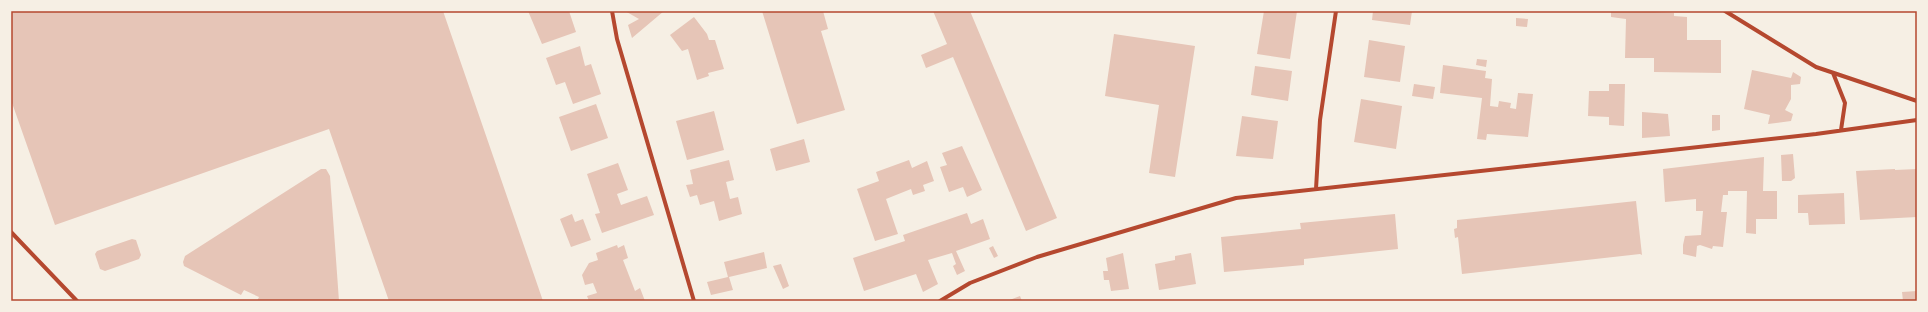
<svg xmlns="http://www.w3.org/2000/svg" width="1928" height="312" viewBox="0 0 1928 312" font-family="Bitter,serif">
	<rect width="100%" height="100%" fill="#f6efe4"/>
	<path fill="#e6c5b7" d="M11,11h432l100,290h-154l-60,-172 -274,96 -44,-125z
		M528,11h41l7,21 -34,12z
		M625,11h39l-32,27 -4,-13 11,-6z
		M762,11h61l5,18 -7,2 24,79 -48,14z
		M933,11h37l87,207 -31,13 -73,-174 -27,11 -5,-13 26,-11z
		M1264,11h33l-7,48 -33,-5z
		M1373,11h39l-2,14 -38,-5z
		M1611,11l43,1 20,1v3l13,1v23h34v33l-67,-1v-14h-29l1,-39 -15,-2z
		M694,17l13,17 2,6h6l9,29 -16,4 1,3 -12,4 -9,-31 -6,2 -12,-16z
		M1516,18l12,1 -1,8 -11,-1z
		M1114,34l81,12 -20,131 -26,-4 10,-68 -54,-9z
		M1369,40l36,6 -5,36 -36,-5z
		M580,46l5,20 6,-2 10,30 -28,10 -8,-22 -9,3 -10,-27z
		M1477,59l10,1 -1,7 -10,-2z
		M1443,65l43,6 -1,7 7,1 -2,27 8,1 1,-6 12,2 -1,5 6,1 2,-16 15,1 -5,43 -41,-3 -1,6 -9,-1 5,-41 -42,-5z
		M1255,66l37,5 -4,30 -37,-6z
		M1752,70l39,8 2,-6 8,5 -1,7 -9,1v14l-6,11 8,4 -2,7 -23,3 2,-9 -26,-6z
		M1414,84l21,3 -2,12 -21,-3z
		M1609,84h16l-1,42 -15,-1v-8l-21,-1 1,-25h20z
		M1361,99l41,7 -6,43 -42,-7z
		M596,104l12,34 -37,13 -12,-34z
		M714,111l10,39 -37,10 -11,-39z
		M1642,112l26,2 2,22 -28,2z
		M1712,115h8v15l-8,1z
		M1242,116l36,5 -5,38 -37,-3z
		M804,139l6,23 -34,9 -6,-22z
		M962,146l20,44 -15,7 -4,-10 -14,5 -9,-25 7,-2 -5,-12z
		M1793,154l2,24 -4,3h-9l-1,-26z
		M1764,157l-1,34h14v28h-21v15l-10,-1 1,-42h-19v4h-5l-2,17h6l-4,35 -10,-1 -1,3 -12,-4 -3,1 -1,11 -13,-3v-9l2,-9 16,-1 2,-24h-7v-12l-31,3 -2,-33z
		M729,160l5,20 -8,2 4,17 8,-2 4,17 -23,7 -5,-20 -14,4 -3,-10 -7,2 -4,-12 7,-1 -3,-14z
		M909,160l3,8 15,-7 7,20 -11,4 2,6 -12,4 -2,-6 -25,10 12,35 -23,7 -18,-52 22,-8 -3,-9z
		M618,163l10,27 -11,4 4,11 26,-9 7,19 -52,18 -7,-19 5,-1 -13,-39z
		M321,169h5l4,7 9,125h-82l2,-4 -15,-7 -3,5 -57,-29 -1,-4 2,-6z
		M1895,169v1l22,-1v48l-57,3 -4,-49z
		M1844,193l1,31 -36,1 -1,-12h-10v-18z
		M1636,201l6,54 -2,-1 -178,20 -4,-37 -3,1 -1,-9 3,-1v-8z
		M967,213l4,11 12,-5 7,20 -34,12 9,20 -8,4 -4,-9 3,-2 -4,-11 -24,7 10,24 -15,8 -7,-18 -52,17 -11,-33 52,-17 -2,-6z
		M572,214l3,8 8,-3 8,21 -20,7 -11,-28z
		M1395,214l3,35 -94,10v6l-80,7 -3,-35 80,-8 -1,-6z
		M132,239l4,1 5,15 -2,4 -34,12 -5,-2 -5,-15 2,-3z
		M617,245l1,3 6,-3 4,13 -5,2 12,31 5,-3 5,13h-56l-2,-5 10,-3 -4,-10 -8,2 -3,-10 7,-12 9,-3 -2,-7z
		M993,246l5,10 -4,2 -5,-10z
		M764,252l3,16 -38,9 4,13 -22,5 -4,-13 21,-5 -4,-15z
		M1123,253l6,36 -18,2 -2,-11h-5l-1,-9h5l-2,-13z
		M1191,253l5,31 -37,6 -4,-26 20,-4v-4z
		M781,264l8,22 -6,3 -10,-23z
		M1917,291v10h-14l-1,-9z
		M1020,296l2,5h-15z"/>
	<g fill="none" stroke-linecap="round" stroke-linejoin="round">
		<path stroke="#b5482f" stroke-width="4" d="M612,11l5,28 77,262
			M1725,11l91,56 101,34
			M1833,73l12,30 -4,27
			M1316,189l4,-69 16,-109
			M11,232l66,69
			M940,301l30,-18 67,-26 199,-59 580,-64 101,-14"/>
	</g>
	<rect width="1928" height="312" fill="none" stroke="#f6efe4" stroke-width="24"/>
	<rect x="12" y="12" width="1904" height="288" fill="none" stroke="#b5482f" stroke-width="1.5"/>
</svg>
